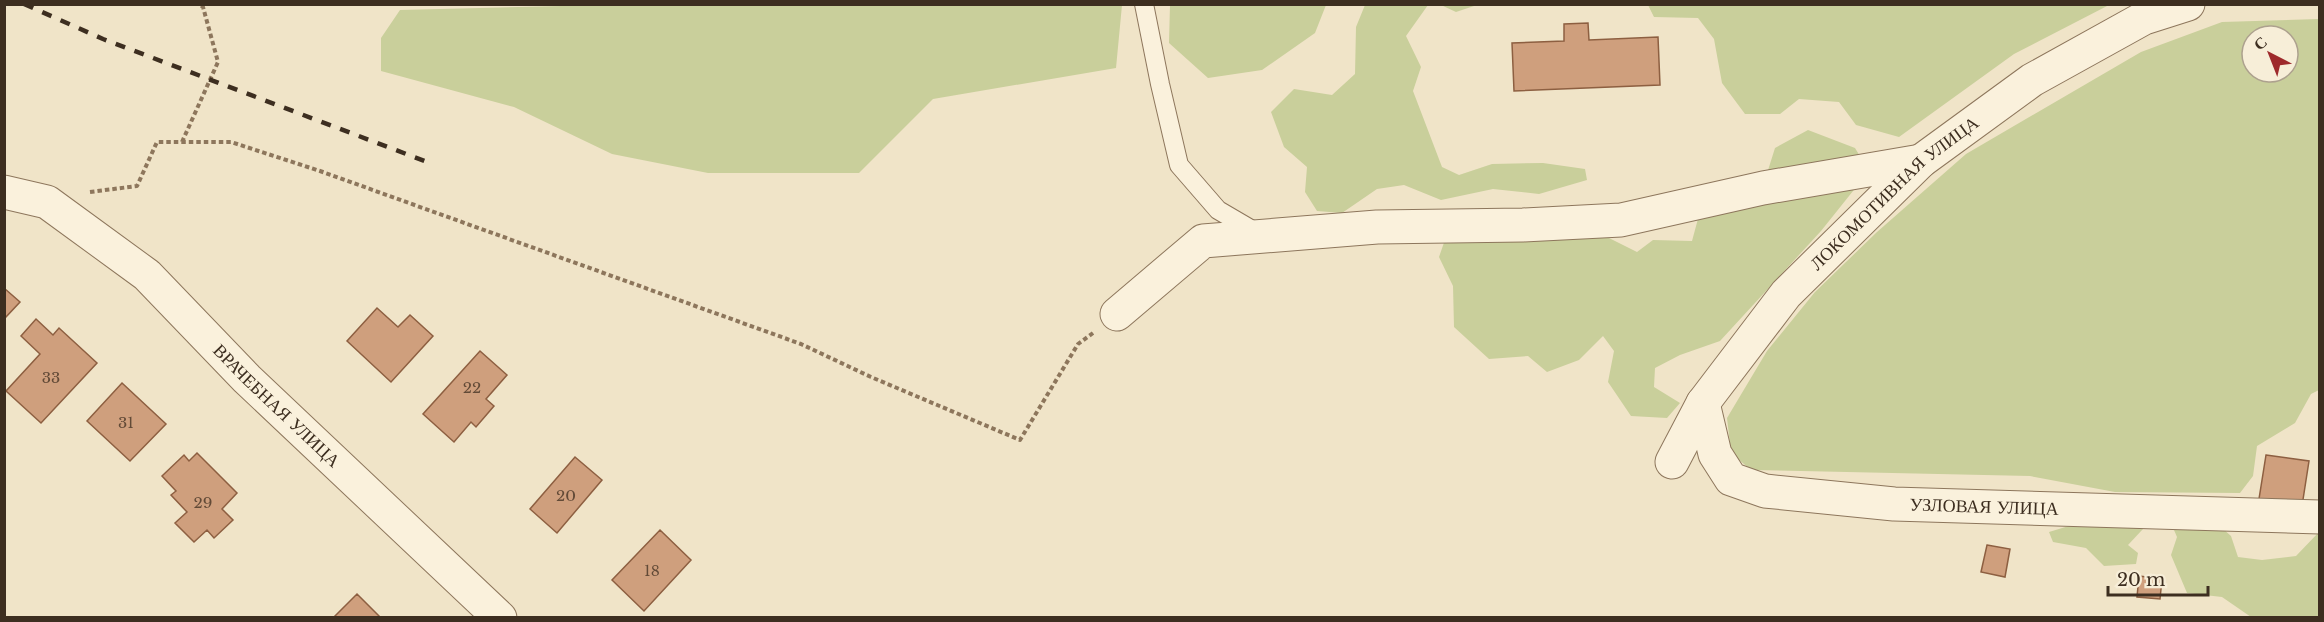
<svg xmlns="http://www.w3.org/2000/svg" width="2324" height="622" viewBox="0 0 2324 622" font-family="'Libre Baskerville',serif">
	<rect width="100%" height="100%" fill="#f0e4c8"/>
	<path fill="#c9cf9b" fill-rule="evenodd" d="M644,4h478v1l-6,63 -183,31 -74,74h-151l-96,-19 -98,-47 -133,-36v-33l19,-28z
		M1170,5v-1l156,1 -11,28 -53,37 -54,8 -39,-35z
		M1365,5h63l-22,31 15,31 -8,24 29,76 17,8 33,-11 51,-1 42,6 2,11 -48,14 -46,-5 -52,11 -37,-15 -27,4 -35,24 -25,-2 -12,-19 2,-25 -23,-20 -13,-35 23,-23 38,6 23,-21 1,-47z
		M1441,5v-1l36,1 -21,7z
		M1648,5h461l-95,49 -115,83 -43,-12 -17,-23 -40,-3 -19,15h-35l-23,-31 -8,-44 -16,-21 -44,-1z
		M2319,19v371l-8,4 -16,29 -38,23 -4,30 -13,17 -125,-1 -85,-16 -279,-6 -20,-17 -4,-35 40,-67 48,-59 62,-60 89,-78 175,-102 81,-30zM2252,36h36v36h-36z
		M1808,130l47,18 14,23 -48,60 -101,110 -40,14 -25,13 -1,19 26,16 -13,15 -36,-2 -23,-34 6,-31 -11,-15 -24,24 -32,12 -19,-16 -39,3 -35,-32 -1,-41 -14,-29 8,-23 46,-11 35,19 55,-17 54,27 16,-12 39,1 10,-37 62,-21 11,-35z
		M2137,515l6,14 -15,16 10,8 -2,11 -32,2 -18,-18 -33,-6 -4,-10 33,-10z
		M2212,519l19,17 7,21 24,3 34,-4 23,-24v85h-68l-29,-20 -35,-4 -16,-38 6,-18 -6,-14z"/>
	<path fill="#cf9f7d" stroke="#8d5f41" stroke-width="1.5" d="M1588,23l1,17 69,-3 2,48 -146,6 -2,-48 52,-2v-17z
		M4,288l16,14 -16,17z
		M377,308l21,19 12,-12 23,21 -42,46 -44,-41z
		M36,319l17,16 6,-7 38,35 -56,60 -35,-32 34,-37 -19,-18z
		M480,351l27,24 -21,24 8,7 -18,21 -5,-5 -17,20 -31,-28z
		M122,383l44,41 -36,37 -43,-40z
		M197,453l40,40 -15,16 11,11 -19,18 -7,-8 -13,12 -19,-19 12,-11 -16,-17 5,-4 -14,-15 22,-21 5,6z
		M2266,455l43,6 -7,45 -43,-7z
		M575,457l27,23 -45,53 -27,-24z
		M660,530l31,30 -47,51 -32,-31z
		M1987,545l23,4 -5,28 -24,-5z
		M2139,576l23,3 -2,20 -23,-2z
		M357,594l24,24h-48z"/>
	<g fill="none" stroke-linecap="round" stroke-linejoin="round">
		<g stroke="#8d765c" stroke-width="20">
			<path id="service" d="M1144,4l16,80 19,81 39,45 41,24"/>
		</g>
		<g stroke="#8d765c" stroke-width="35">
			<g id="minor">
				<path id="s1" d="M4,192l43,10 100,73 100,104 253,239"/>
				<path d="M1117,314l86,-73 174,-14 146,-2 98,-5 142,-32 158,-27"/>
				<path id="s2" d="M1703,403l12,51 16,25 34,12 129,13 426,13"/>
				<path id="s3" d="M1672,462l31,-59 83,-109 135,-133 111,-81 112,-62 44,-14"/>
			</g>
		</g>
		<path stroke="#8d765c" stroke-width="4" stroke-dasharray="4.5 3" stroke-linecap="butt" d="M182,142l36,-80 -15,-55 -4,-3
			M90,192l47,-6 20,-44h74l89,29 481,173 70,33 149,63 58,-96 15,-11"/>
		<use href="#service" stroke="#faf1dc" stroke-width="18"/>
		<use href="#minor" stroke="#faf1dc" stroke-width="33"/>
		<path stroke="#3d2e20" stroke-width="4.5" stroke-dasharray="10 10" stroke-linecap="butt" d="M24,4l79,35 327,124"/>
	</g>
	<g text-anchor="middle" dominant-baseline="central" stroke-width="4.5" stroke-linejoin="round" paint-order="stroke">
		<g font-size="15" fill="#624a37">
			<text x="51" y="377">33</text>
			<text x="472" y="387">22</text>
			<text x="126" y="422">31</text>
			<text x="566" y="495">20</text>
			<text x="203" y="502">29</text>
			<text x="652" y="570">18</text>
		</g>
		<g font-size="18" fill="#3d2e20" stroke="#f7eed8">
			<text stroke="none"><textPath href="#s3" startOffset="352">ЛОКОМОТИВНАЯ УЛИЦА</textPath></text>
			<text stroke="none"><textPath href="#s1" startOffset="352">ВРАЧЕБНАЯ УЛИЦА</textPath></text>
			<text stroke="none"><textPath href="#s2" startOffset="338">УЗЛОВАЯ УЛИЦА</textPath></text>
		</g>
	</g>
	<rect width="2324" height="622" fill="none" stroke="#3d2e20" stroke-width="12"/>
	<g transform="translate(2270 54) rotate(318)"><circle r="28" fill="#f7eed8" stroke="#ada18e" stroke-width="1.5"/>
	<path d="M0-4.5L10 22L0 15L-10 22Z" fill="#9e2a2b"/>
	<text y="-9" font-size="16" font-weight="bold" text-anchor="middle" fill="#3d2e20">С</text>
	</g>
	<path d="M2108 586v9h100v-9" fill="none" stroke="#3d2e20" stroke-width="3"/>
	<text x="2117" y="586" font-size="18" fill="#3d2e20" stroke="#f7eed8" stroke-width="4.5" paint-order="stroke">20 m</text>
</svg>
